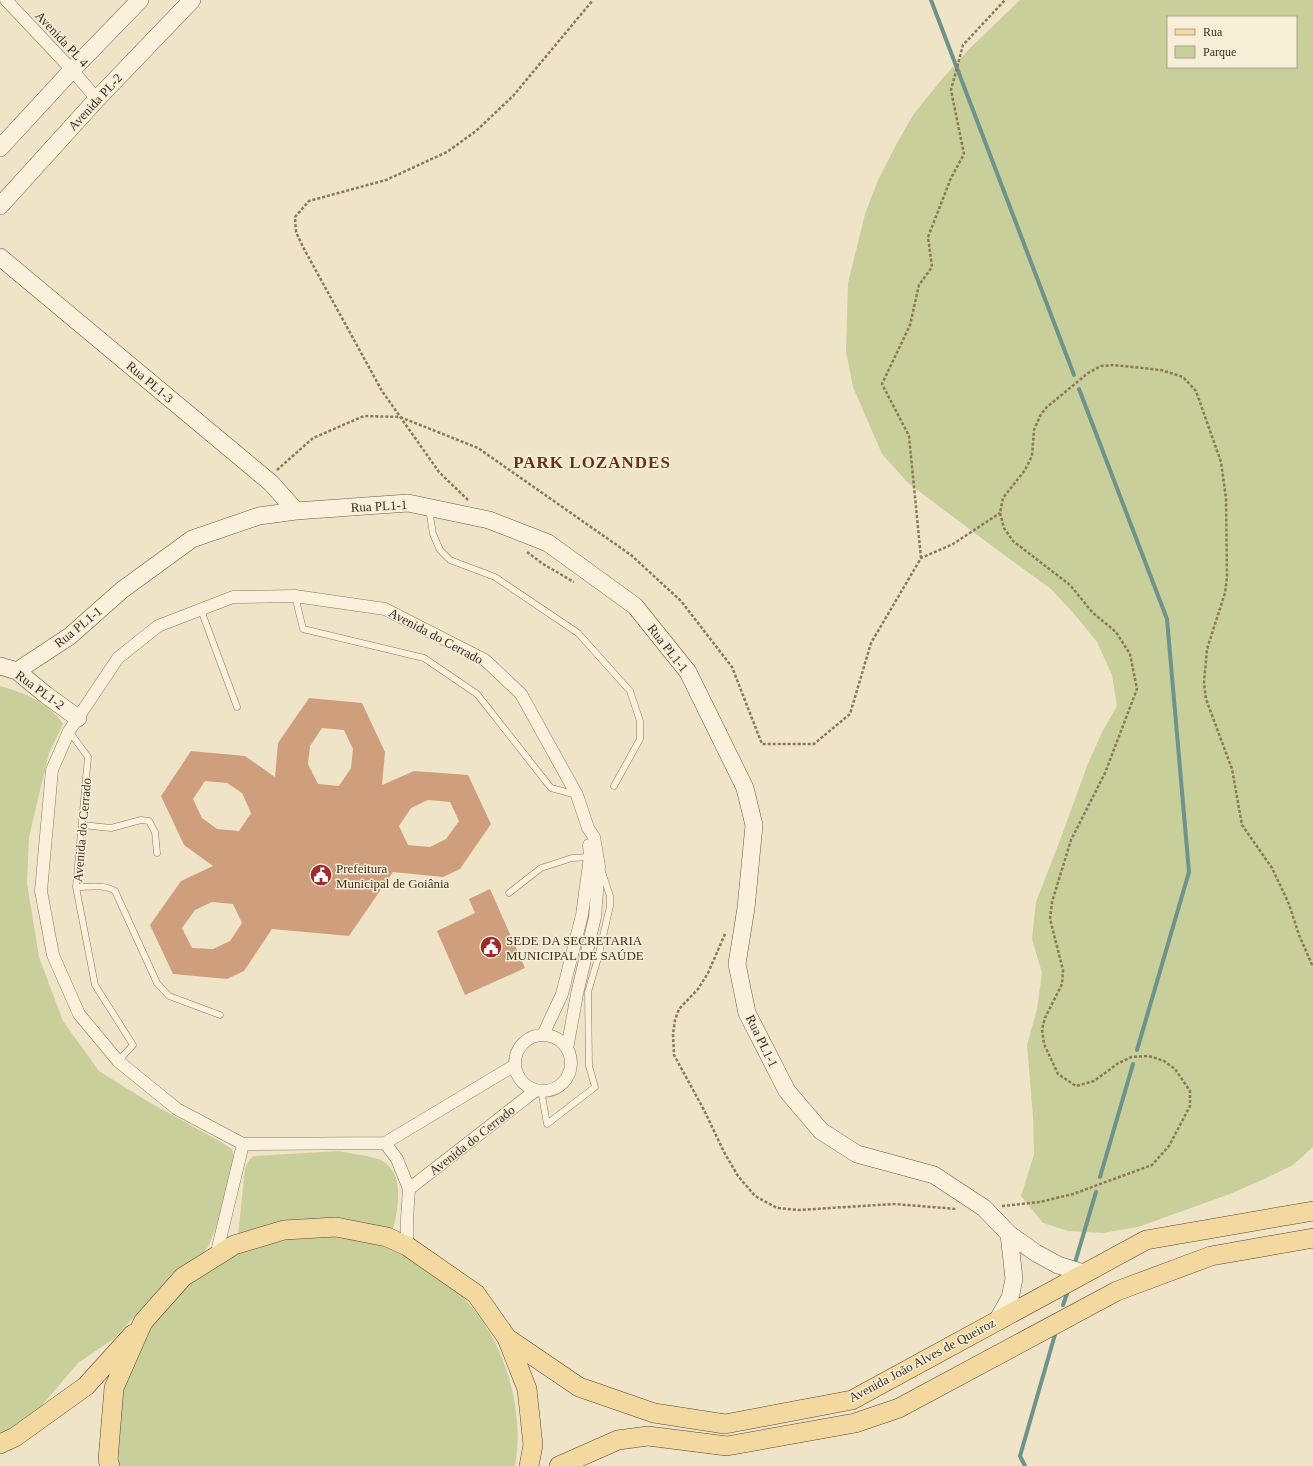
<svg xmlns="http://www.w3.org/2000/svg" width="1313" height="1466" viewBox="0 0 1313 1466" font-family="'Times New Roman',serif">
	<rect width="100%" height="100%" fill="#f0e4c8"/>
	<path fill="#c9cf9b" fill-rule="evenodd" d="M1020,0h293v1147l-20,18 -31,15 -32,14 -92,33 -35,6 -35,-2 -25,-8 -22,-27 13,-42 -1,-37 -6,-72 10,-36 5,-36 -10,-34 4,-37 26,-67 25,-69 15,-34 15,-26 -5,-31 -15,-33 -22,-27 -24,-26 -59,-43 -84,-63 -26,-29 -29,-67 -7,-35 2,-69 17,-69 13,-34 18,-35 17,-30 29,-36 24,-27zM1168,17h128v50h-128z
		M0,686c24,7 49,16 63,38l-14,29 -20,84 -2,46 12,74 24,64 36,50 48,30 74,41 11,7 3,15 -6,12 -10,44 -11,27 -10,11 -26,16 -57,64 -37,25 -63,74 -15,4z
		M339,1151c13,3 27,4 39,8 29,10 20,52 14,74l-154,2 7,-67 4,-8 5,-4z
		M326,1236c27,2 56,7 80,20 8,5 16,12 25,18 8,5 17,11 25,17 46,40 70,116 59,175h-396l-2,-30 5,-43 24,-61 43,-49 55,-33 42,-12z"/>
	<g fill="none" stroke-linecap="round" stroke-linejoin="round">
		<path stroke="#6f938a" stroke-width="4" d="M931,0l143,375
			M1079,389l88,230 22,253 -52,178
			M1100,1177l33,-113
			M1074,1266l22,-74
			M1063,1305l5,-14
			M1025,1466l-5,-10 36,-125"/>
	</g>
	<path fill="#cf9f7d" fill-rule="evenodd" d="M309,698l53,5 23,49 -3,33 32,-14 54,4 23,49 -31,45 -17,8 -50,-5 -44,64 -77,-7 -28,42 -17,8 -54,-5 -23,-49 31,-44 32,-15 -29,-21 -23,-49 30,-45 54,5 30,21 3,-34zM322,728l22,2 9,19 -2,19 -12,18 -21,-2 -10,-20 2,-18zM205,781l22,2 15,10 9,20 -12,18 -22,-2 -15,-11 -9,-19zM428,800l22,2 9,19 -13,18 -16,8 -22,-2 -9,-19 12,-18zM212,902l21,2 9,19 -12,18 -17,8 -21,-1 -10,-20 13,-18z
		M490,889l35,79 -60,27 -28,-64 38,-18 -6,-14z"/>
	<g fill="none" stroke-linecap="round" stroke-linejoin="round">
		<g stroke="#8d765c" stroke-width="7">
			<path id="lane" d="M429,509l4,25 7,16 10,10 45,17 83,56 52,58 10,30v18l-26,47
				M295,596l8,33 121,29 53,36 74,94 26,7
				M201,610l36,97
				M69,731l19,26 -12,130 19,98 38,60 -15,16
				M82,825l29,3 30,-8 8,1 6,11 2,21
				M76,887c13,0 28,-3 39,4l42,92 12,13 51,19
				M509,893l32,-25 31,-10 18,-1 2,2
				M541,1090l6,34 48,-37 -6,-21 -1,-74 10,-34 12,-52v-10l-8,-24"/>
		</g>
		<g stroke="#8d765c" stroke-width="13">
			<path id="street" d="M6,0l66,70 25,29
				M543,1035l19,-41 20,-79 8,-58 -1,-12
				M515 1063a28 28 0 1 1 56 0a28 28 0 1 1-56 0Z
				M385,1143l130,-78
				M409,1189l-12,-30 -12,-16 -142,1 -66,-35 -59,-48 -39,-47 -26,-59 -12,-64 11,-121 17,-39 49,-73 40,-32 75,-29 62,-1 90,13 100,51 36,34 56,101 11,33 6,9 5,29 -4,51 -18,77 -10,55
				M407,1246v-27l2,-30 127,-99
				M216,1256l27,-112"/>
		</g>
		<g stroke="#6f573f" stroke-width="18">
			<path id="secondary" d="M0,148l72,-78 68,-70
				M0,206l97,-107 95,-99
				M0,257l271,226 25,28
				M0,666l17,5 29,24 32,23
				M17,671l53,-35 52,-46 70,-51 67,-23 37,-5 112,-8 81,17 59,23 87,63 53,66 57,116 9,37 -8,83 -9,56 10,49 40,78 34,40 36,23 77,21 50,33 25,26 27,19 22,12 26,8
				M997,1321l13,-23 4,-19 -5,-45"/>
		</g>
		<g stroke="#5b4430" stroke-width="20">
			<path id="primary" d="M507,1338l72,49 75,26 71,11 127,-24 294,-160 167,-29
				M0,1444l15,-7 71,-51 47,-52
				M110,1466l-2,-6 6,-72 29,-66 40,-45 51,-32 50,-15 52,-3 51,10 20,9 69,48 31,44 20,51 6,56 -4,21
				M559,1466l59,-26 30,-4 79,10 128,-23 44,-15 218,-117 94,-35 102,-18"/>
		</g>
		<path stroke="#8d765c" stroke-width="2.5" stroke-dasharray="3 2" stroke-linecap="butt" d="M277,470l36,-32 51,-22 36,1 78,31 153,107 50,46 51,66 30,77h52l36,-30 21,-71 50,-85 32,-14 47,-31
			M468,500l-29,-28 -57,-81 -79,-144 -7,-15 -1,-15 14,-16 77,-21 61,-28 29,-21 37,-35 80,-96
			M527,552l16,12 31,18
			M921,558l-12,-122 -27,-52 28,-59 9,-40 13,-18 -4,-30 23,-59 13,-24 -13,-64 12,-45 42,-45
			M725,934l-17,39 -10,16 -19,20 -4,11 -2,14 1,21 30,55 20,42 14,24 17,20 22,12 22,2 95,-6 63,5
			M1002,1206l38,-4 33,-8 79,-29 17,-19 21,-40v-15l-15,-22 -11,-8 -15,-5 -18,1 -14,7 -23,17 -18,5 -18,-12 -14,-30 -2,-15 3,-11 17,-34 1,-14 -13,-51 2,-17 19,-62 34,-67 32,-84 -7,-35 -14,-22 -23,-19 -23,-28 -57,-44 -9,-13 -4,-15 3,-15 22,-28 7,-14 2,-26 7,-16 6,-7 41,-34 13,-7 13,-1 47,5 22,7 13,14 25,71 5,36 1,79 -2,16 -18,56 -3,34 2,16 26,70 10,56 30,43 17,36 10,31 14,32"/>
		<use href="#lane" stroke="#faf1dc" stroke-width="6"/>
		<use href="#street" stroke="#faf1dc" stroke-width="12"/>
		<use href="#secondary" stroke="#faf1dc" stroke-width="17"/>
		<use href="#primary" stroke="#f3d9a0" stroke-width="19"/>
	</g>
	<defs>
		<g id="civic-disc" transform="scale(1.15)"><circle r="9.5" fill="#9e2a2b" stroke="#f7eed8"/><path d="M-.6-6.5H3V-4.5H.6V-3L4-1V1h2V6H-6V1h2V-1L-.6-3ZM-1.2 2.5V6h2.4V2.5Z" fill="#fff"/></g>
	</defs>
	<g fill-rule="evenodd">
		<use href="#civic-disc" x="321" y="875"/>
		<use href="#civic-disc" x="491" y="947"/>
	</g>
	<g text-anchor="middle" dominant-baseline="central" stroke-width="3" stroke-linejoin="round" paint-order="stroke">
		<g font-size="13" fill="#3d2e20" stroke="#f7eed8">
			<text transform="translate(62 39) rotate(47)">Avenida PL 4</text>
			<text transform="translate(95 102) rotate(-47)">Avenida PL-2</text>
			<text transform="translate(150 382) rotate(40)">Rua PL1-3</text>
			<text transform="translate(379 506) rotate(-3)">Rua PL1-1</text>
			<text transform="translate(78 627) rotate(-39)">Rua PL1-1</text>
			<text transform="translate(436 636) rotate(28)">Avenida do Cerrado</text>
			<text transform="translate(668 648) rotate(52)">Rua PL1-1</text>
			<text transform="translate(40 690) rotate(36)">Rua PL1-2</text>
			<text transform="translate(82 830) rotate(-85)">Avenida do Cerrado</text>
			<text transform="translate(762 1041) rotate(64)">Rua PL1-1</text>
			<text transform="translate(472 1140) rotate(-38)">Avenida do Cerrado</text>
			<text transform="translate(922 1360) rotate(-28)">Avenida João Alves de Queiroz</text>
		</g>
		<g font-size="13" fill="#3d2e20" stroke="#f7eed8" text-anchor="start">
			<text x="336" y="868">Prefeitura<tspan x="336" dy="15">Municipal de Goiânia</tspan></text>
			<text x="506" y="940">SEDE DA SECRETARIA<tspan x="506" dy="15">MUNICIPAL DE SAÚDE</tspan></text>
		</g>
		<g font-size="17" font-weight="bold" letter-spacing="1" fill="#6b2e1e" stroke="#f7eed8">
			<text x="592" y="462">PARK LOZANDES</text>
		</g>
	</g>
	<rect x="1167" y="16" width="130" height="52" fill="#f7eed8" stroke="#ada18e"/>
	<rect x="1175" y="29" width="20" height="6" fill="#f3d9a0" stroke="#ada18e"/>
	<text x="1203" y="36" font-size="12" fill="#3d2e20">Rua</text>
	<rect x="1175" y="46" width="20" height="12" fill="#c9cf9b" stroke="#ada18e"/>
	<text x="1203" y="56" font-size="12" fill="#3d2e20">Parque</text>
</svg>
